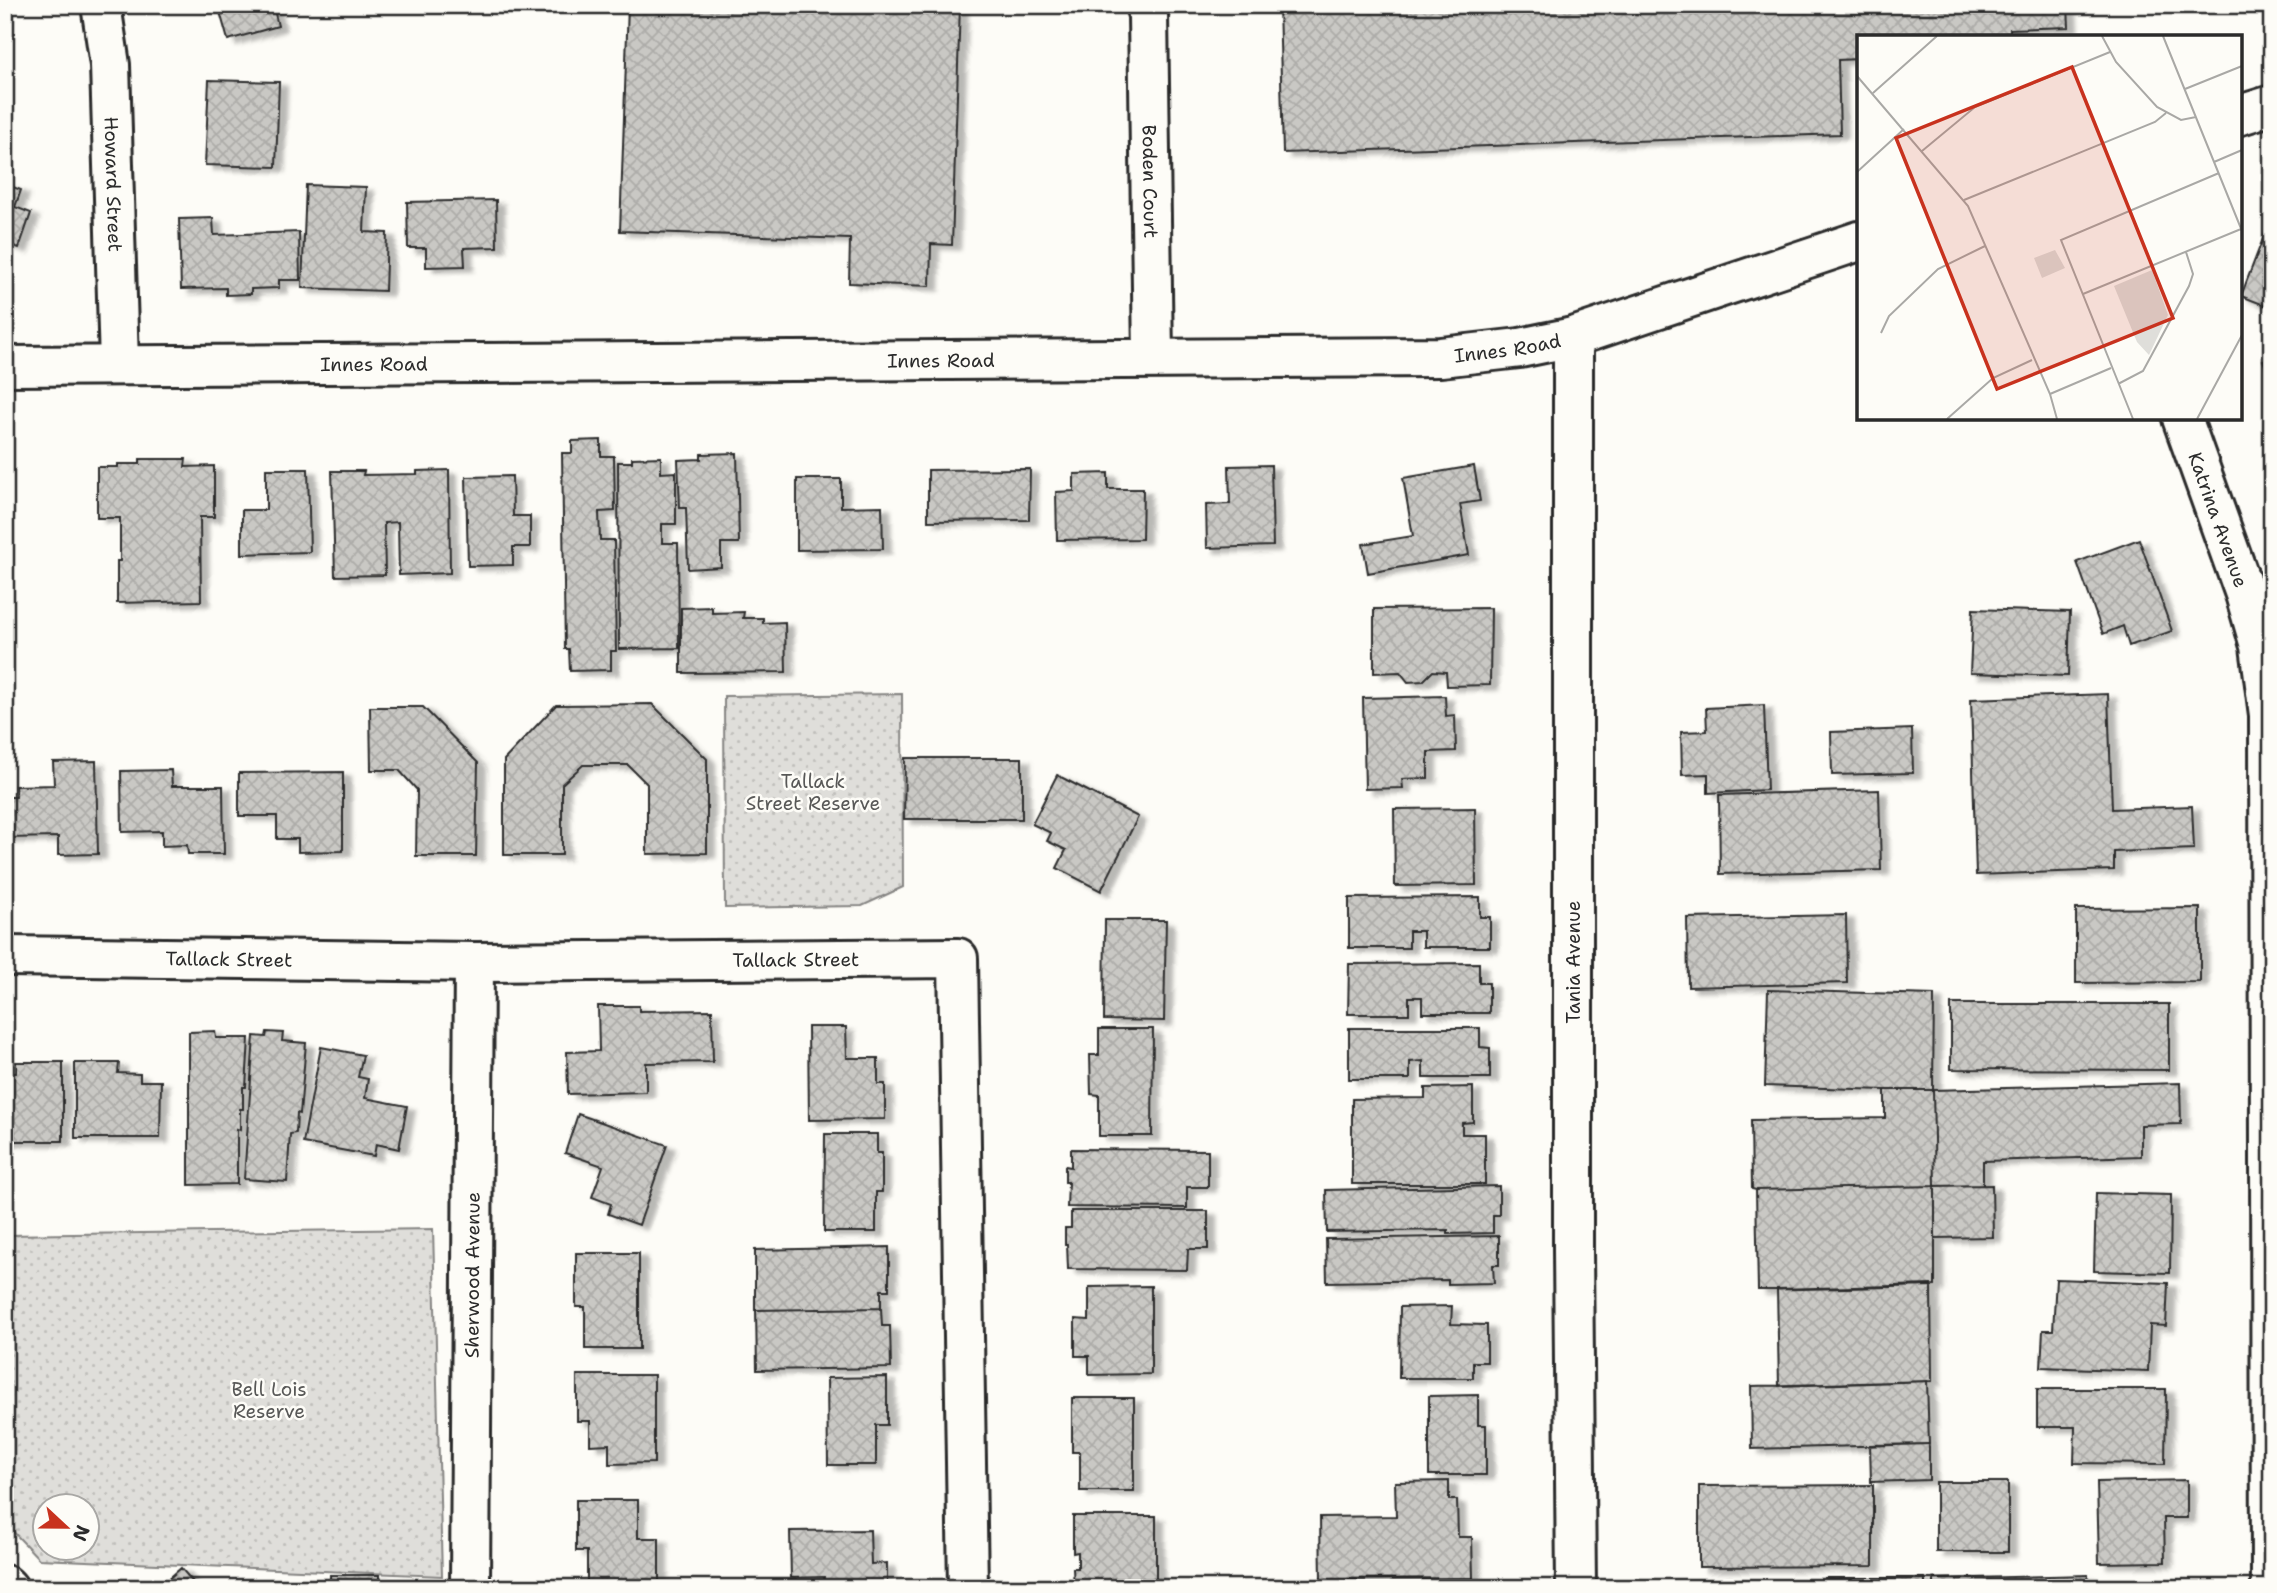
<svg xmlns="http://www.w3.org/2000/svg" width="2277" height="1593" viewBox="0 0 2277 1593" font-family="'Shantell Sans',sans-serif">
	<defs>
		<pattern id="park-dots" width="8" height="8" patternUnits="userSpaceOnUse" patternTransform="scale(1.75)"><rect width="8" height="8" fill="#dfdeda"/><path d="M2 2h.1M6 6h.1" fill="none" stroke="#c0bfbb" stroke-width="1.8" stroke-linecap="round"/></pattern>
		<pattern id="building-cross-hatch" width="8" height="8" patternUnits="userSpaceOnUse" patternTransform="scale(1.75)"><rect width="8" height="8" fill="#c9c8c4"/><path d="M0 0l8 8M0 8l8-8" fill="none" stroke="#adaca9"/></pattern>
		<filter id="shadow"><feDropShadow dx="8" dy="4.5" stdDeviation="2" flood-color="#0004"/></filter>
	</defs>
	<rect width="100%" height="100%" fill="#fdfcf7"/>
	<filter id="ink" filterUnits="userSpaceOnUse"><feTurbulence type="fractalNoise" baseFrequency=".0143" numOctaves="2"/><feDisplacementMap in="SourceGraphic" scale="14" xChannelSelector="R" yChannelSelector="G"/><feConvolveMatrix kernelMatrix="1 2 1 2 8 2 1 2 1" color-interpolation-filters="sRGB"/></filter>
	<g filter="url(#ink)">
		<path fill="url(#park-dots)" stroke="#858482" stroke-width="2" fill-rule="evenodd" d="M902,694l1,193 -41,19 -137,2 -1,-212z
			M433,1229l9,347 -403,-17 -34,-36v-288zM46,1506h42v42h-42z"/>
		<path fill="url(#building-cross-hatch)" stroke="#2b2b2b" stroke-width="2" filter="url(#shadow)" d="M218,5h55l5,21 -50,14z
			M628,5h332l-8,240 -21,-1 -1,42 -81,-3 1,-44 -230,-8z
			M1279,5h789l1,22 -59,2v8h-151v22l-21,1 2,74 -557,19z
			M209,80l70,2 -3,85 -71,-2z
			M5,184l16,6 -6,17 16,6 -12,35 -14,-5z
			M306,185l60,2 -2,45 23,1 -2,58 -83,-3z
			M496,200l1,47 -33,1 1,18 -39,1v-19h-18l-1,-46z
			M2272,215v93l-31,-12z
			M213,218l1,17 85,-3 1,48h-21v8l-28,1v5l-25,1v-7l-45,1 -2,-70z
			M2272,357v28l-9,-25z
			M601,440v16h13l1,55 -16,1 1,28h14l2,111h-5v19l-41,1 -1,-22h-4l-3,-196h10v-12z
			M737,453l2,90h-18v24l-33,2 -2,-61h-6l-2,-48 23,-1v-5z
			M661,457v16l15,-1v52h-14v19h16l1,105 -60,1 -1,-187h14v-4z
			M140,459h46l-1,8 29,-1v51h-14l1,84 -84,2v-42h3v-43h-23v-51h21v-3h22z
			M1271,465l2,81 -66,2 -1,-43 24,-1 -1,-38z
			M1474,466l6,35 -20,3 9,51 -101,18 -5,-29 50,-8 -10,-58z
			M266,469h42l2,83 -68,2v-44h24z
			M1030,469l-1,51 -101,1v-51z
			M449,470l1,103 -51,2 -1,-53 -14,1 1,52 -50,1 -3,-105h32l-1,4 54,-1v-3z
			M1108,473v16h35l-1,50 -85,1 -1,-48 18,-1v-17z
			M512,476l1,40h17v31h-17v18l-45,1 -2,-89z
			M797,479h44v28l41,-1 1,43 -86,1z
			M2139,539l33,92 -43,15 -6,-20 -20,8 -26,-72z
			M712,607v6l32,-1 -1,6h20v5l22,-1 1,50 -105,1v-65z
			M1491,608l-1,77 -43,1 -1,-14 -13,-1 -10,10 -15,1 -8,-10 -26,1v-64z
			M1973,609l97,3 -2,64 -98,-3z
			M2108,694l4,115 80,-3 2,43 -80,3v18l-138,5 -5,-176z
			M1445,696l1,20 9,-1 1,36 -28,1v26l-26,1 1,9 -38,1 -2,-91z
			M652,704l55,55v94l-60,1v-70l-19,-19h-45l-21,19v71h-58v-95l52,-55z
			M1764,705l3,85 -59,3v-19l-26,1 -1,-43 26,-1 -1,-23z
			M370,707h53l55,56 -2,93h-60l1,-66 -18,-20h-28z
			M1912,729l1,44 -81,2 -1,-43z
			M905,758h117v61h-118z
			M96,761l2,93 -40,1v-18l-53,1v-41h11l-1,-11 39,-1 -1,-23z
			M171,770l1,16h51l1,68h-36l-1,-9 -25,1v-15l-40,1 -1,-61z
			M343,772v79l-45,1v-13h-21v-23h-38v-43z
			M1057,775l81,42 -37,74 -44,-23 9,-18 -19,-9 4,-8 -19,-9z
			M1879,790l2,80 -161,4 -1,-79z
			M1475,808l1,77 -81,1 -1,-77z
			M1480,897v20h10v30h-67v-16h-14v17h-60v-50z
			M2200,908v74l-124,1v-74z
			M1846,915l1,68 -159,4 -1,-69z
			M1105,920h61l-2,101 -60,-1z
			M1479,963v20h10v30h-67v-16h-13v17h-61l1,-50z
			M1768,990l166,5 -1,95h-48l-120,-4z
			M1951,1004h218v66l-218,-1z
			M598,1006h41v5l73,-1 1,52 -67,1v29l-78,2 -1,-42 32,-1z
			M808,1027h38l1,31h31v26h7v35l-76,1z
			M1349,1028h131v19l10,1v30h-67v-17l-13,1v17h-61z
			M1099,1029h54l-1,107h-53v-41l-8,-1 -1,-39h9z
			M215,1031l1,7h33l-3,49h-3v22h-3v21l-3,-1v55l-48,1v-153z
			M267,1032l16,1 -1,8 24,2 -6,71 -3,-1 -1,20 -6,1 -3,48 -43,-3 10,-143 12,1z
			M321,1047l42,8 -5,22 10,2 -3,19 42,8 -8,43 -23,-5 -2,12 -71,-13z
			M16,1062h47v79h-58v-68h11z
			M75,1063h44l-1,10 22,1v7h21l-1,57h-85z
			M2180,1083l1,41 -40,1v31l-158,5v24l-48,1 -2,-96z
			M1473,1087v35l-11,1v11h23v50h-133v-85l73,-1v-10z
			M1885,1090h48l2,96 -179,4 -4,-1 -1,-69 134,-2z
			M578,1114l89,31 -28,80 -31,-11 3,-10 -19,-7 11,-31 -38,-13z
			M825,1134h52v19h5v39h-6v40h-52z
			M1071,1149l137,1v37h-21v21l-120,-1 1,-25h-3v-16l6,1z
			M1992,1185l1,52 -58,1v-52z
			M1499,1186v29h-6v18l-45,1v-4l-121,2 -1,-42z
			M1935,1186v100l-177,4 -2,-100z
			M2096,1193l75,2 -1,78 -76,-2z
			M1071,1211h137v38h-20l-1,21 -119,-1 -1,-25h-2v-16h6z
			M1499,1236v29h-6l1,18 -46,1v-4l-121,2 -1,-43z
			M889,1247v43h-8v18l-126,2v-60z
			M576,1253h63v96h-54v-42h-9z
			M2056,1279l112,4 -2,43 -16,-1 -2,46 -107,-4 2,-37h10z
			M1931,1285l1,96 -153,5 -2,-97z
			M1151,1286v88l-62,1v-19h-14v-37l14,1v-33z
			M1452,1306l-1,18 36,1v37h-14v16h-74l1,-71z
			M881,1308l1,18h8l1,42 -134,2 -1,-60z
			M577,1375h77v88l-45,1v-20l-19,1v-24h-13z
			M887,1377v48h-11v40h-48l-1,-87z
			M1927,1381l2,63 -177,5 -1,-63z
			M2037,1389h129l-1,75 -91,-1 1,-36h-38z
			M1478,1395v30h8v50h-57v-79z
			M1072,1398h62v93h-54v-39h-8z
			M1929,1444v36l-58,2 -1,-37z
			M2187,1480v38h-23l1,44 -66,1 -2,-81z
			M1449,1481v19h8l1,37h14l1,41 -152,2 -1,-63 76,-1 -1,-34z
			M1936,1482h72v70h-72z
			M1873,1485v81l-174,1v-81z
			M576,1500h62v38h21v50h-72v-37h-11z
			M1073,1516h83v72h-82l-1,-20h5v-16l-5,1z
			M870,1530l1,34 16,-1v25h-63v-11l-33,1 -1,-47z
			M181,1568l17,20h-40z
			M330,1575h50v13h-50z
			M2088,1575l1,13h-155v-9z
			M1825,1578h100v10h-100z"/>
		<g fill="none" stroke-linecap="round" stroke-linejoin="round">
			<g stroke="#2b2b2b" stroke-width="44">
				<g id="minor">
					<path id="s1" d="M101,5l9,60 9,299"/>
					<path id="s2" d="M1145,5l3,10 5,342"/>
					<path d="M2240,115l32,-10"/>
					<path d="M1573,337v913l3,338"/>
					<path id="s3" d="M5,366l1436,-9 79,-9 53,-11 286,-96"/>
					<path id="s4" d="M2182,418l63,176 15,52 9,69 2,873"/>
					<path id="s5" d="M5,956l469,6 484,-4 10,630"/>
					<path d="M5,1585l3,3"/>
					<path id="s6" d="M470,1588l4,-626"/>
				</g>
			</g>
			<use href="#minor" stroke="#fdfcf7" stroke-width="38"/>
		</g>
	</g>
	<g text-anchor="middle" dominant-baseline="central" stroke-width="5" stroke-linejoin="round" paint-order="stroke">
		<g font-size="19" fill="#2b2b2b" stroke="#fdfcf7">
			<text stroke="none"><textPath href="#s2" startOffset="177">Boden Court</textPath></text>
			<text stroke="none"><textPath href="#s1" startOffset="180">Howard Street</textPath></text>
			<text stroke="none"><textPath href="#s3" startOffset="1503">Innes Road</textPath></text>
			<text stroke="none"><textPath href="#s3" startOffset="936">Innes Road</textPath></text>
			<text stroke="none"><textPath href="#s3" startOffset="369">Innes Road</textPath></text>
			<text stroke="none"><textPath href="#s4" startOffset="108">Katrina Avenue</textPath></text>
			<text stroke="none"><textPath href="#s5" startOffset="224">Tallack Street</textPath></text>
			<text stroke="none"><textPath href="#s5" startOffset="791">Tallack Street</textPath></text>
			<text transform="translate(1573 962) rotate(-90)">Tania Avenue</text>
			<text stroke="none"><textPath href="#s6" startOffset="313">Sherwood Avenue</textPath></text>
		</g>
		<g font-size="19" fill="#585857" stroke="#fdfcf7">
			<text x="813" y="781">Tallack<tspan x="813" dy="22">Street Reserve</tspan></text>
			<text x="269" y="1389">Bell Lois<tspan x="269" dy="22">Reserve</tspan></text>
		</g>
	</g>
	<g transform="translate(1857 35)">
		<rect width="385" height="385" fill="#fdfcf7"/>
		<path d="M198,215l10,18 -23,10 -8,-20zM295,235l16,45 -19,40 -12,-13 -23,-56z" fill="#dfdeda"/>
		<path fill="none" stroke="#a9a8a5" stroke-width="2" d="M245,1l14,26 41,45 24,13 15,-3M306,1l79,195M0,41l111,130 82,188 7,25M328,54l57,-23M16,58l64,-57M65,116l53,-44 135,-55M357,127l28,-12M0,137l47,-43M107,165l191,-78 11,-9M226,259l158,-65M24,298l8,-17 49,-47 47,-23M261,349l25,-13 46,-85 4,-12 -7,-22M193,359l61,-26M90,384l46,-41 39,-18M276,384l-72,-179 158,-67M340,384l45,-84"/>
		<path fill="#c8321e" fill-opacity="0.15" stroke="#c8321e" stroke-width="3.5" d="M215,32l101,251 -176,71 -101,-251z"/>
		<rect width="385" height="385" fill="none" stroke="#2b2b2b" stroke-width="3.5"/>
	</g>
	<rect width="2277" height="1593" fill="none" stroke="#fdfcf7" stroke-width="28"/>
	<rect x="14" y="14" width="2249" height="1565" fill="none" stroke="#2b2b2b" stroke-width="2.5" filter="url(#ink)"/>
	<g transform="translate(66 1527) rotate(112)"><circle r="33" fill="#fdfcf7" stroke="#a9a8a5" stroke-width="2"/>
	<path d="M0-5L12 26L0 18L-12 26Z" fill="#c8321e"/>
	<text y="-10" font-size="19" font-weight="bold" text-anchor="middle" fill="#2b2b2b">N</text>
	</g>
</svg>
